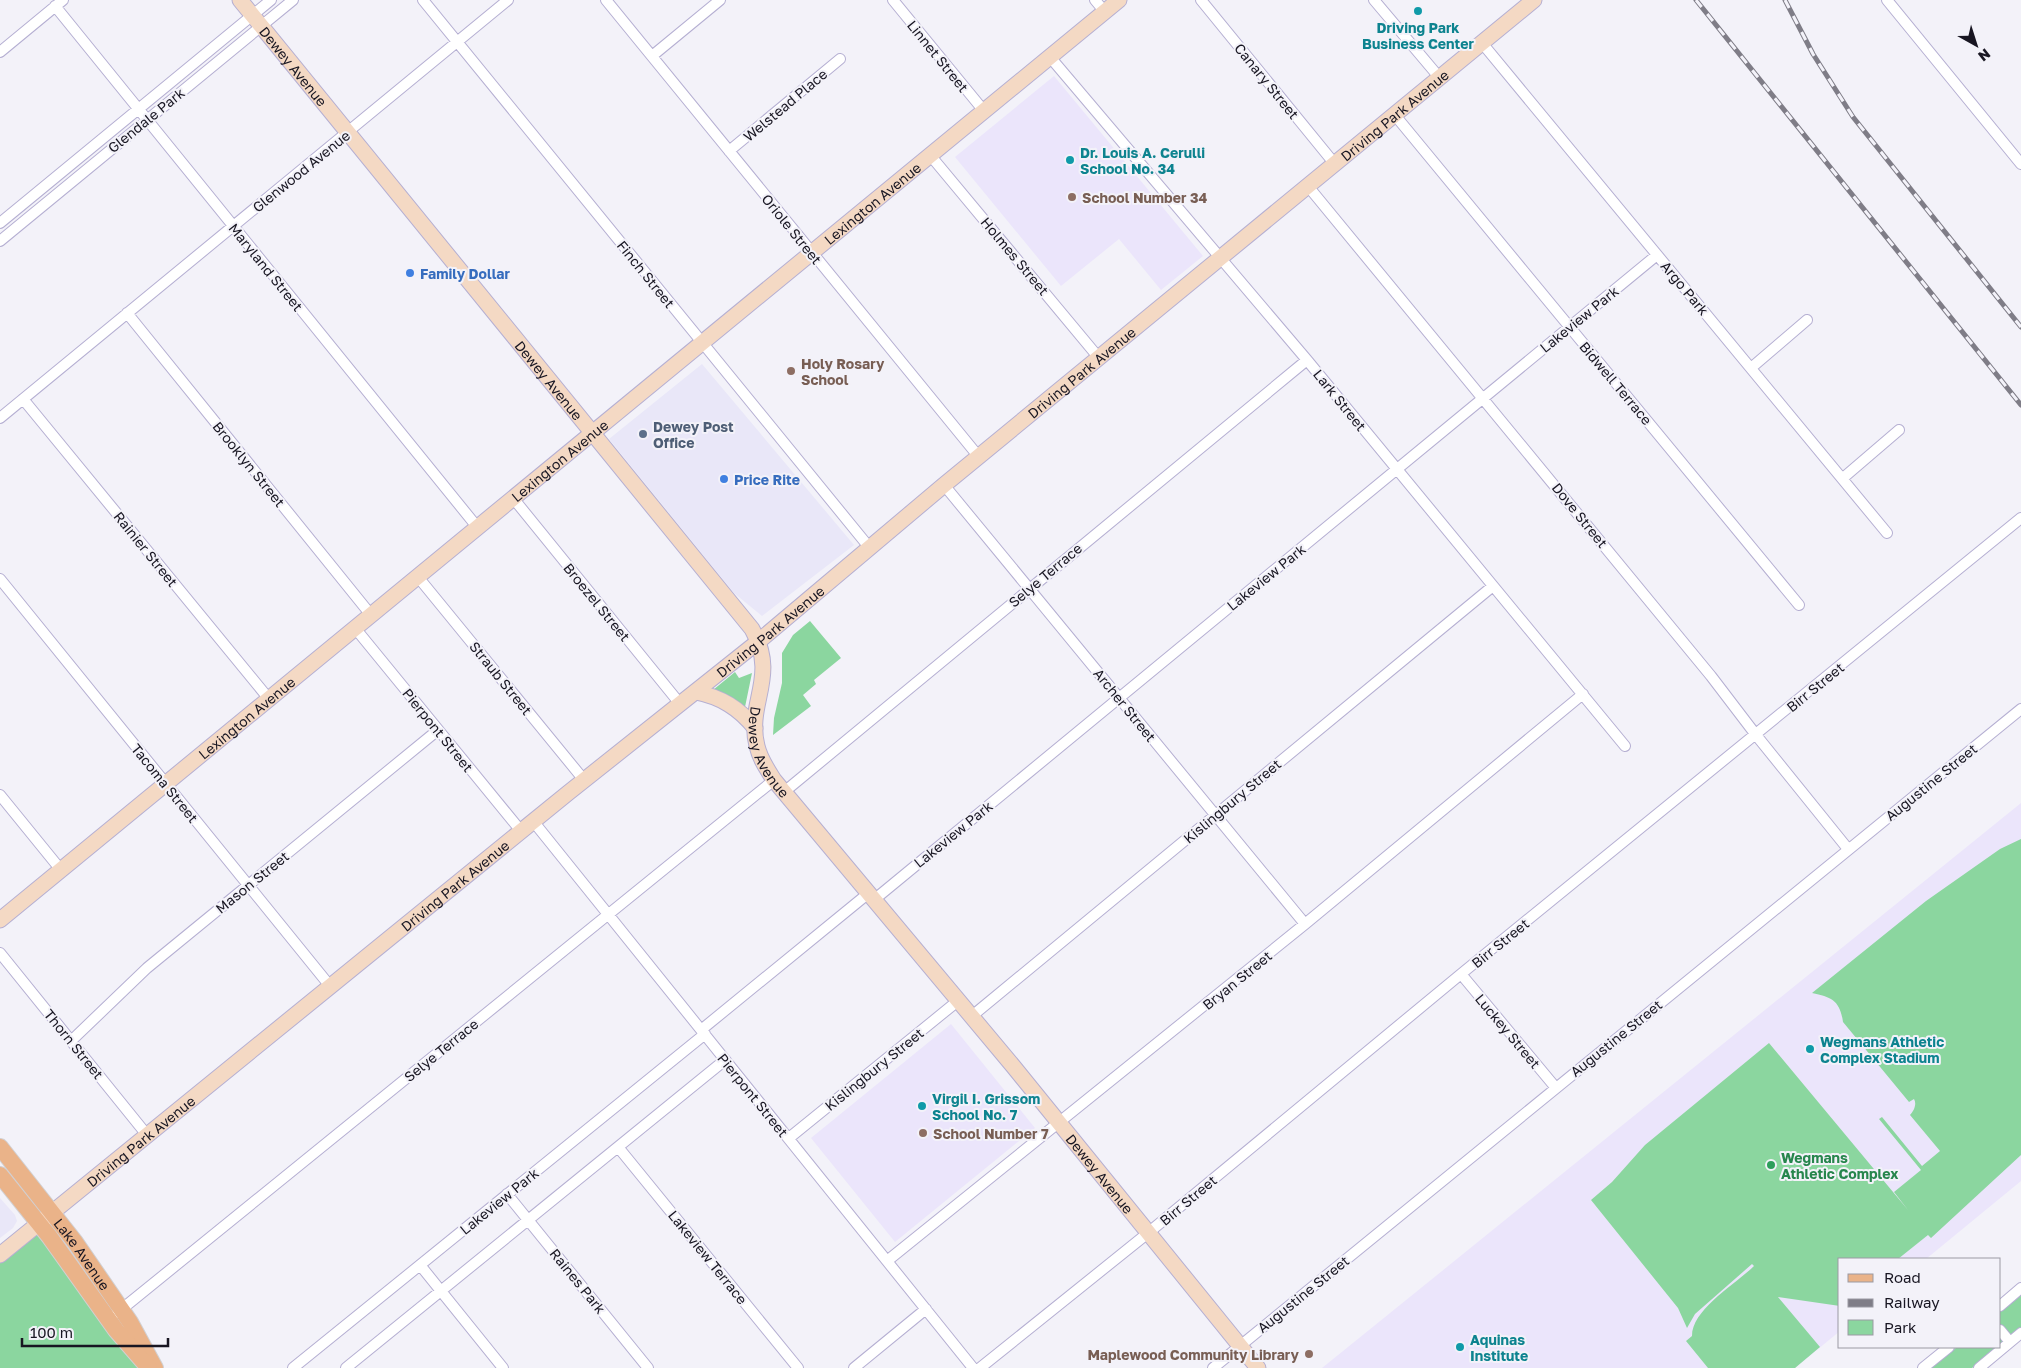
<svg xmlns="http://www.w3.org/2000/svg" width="2021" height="1368" viewBox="0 0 2021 1368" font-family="'Golos Text',sans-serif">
	<rect width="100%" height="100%" fill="#f3f2f9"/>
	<path fill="#e9e7f8" d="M702,364l152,181 -92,71 -28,-23 -125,-154z
		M0,1198l15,17 2,6 -4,7 -13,10z"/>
	<path fill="#ebe5fb" d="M1054,76l149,180 -42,34 -42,-51 -58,47 -106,-129z
		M2021,803v378l-95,78h-86v72l-45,37h-473z
		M951,1024l84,104 -140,114 -84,-104z"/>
	<path fill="#8bd69f" d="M810,621l31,37 -27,22 2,4 -13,11 8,11 -38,29 1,-17 8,-35v-30l11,-18z
		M735,672l4,6 13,-5 -7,34 -32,-17z
		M2021,839v316l-90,83 -3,-3 -30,24h-58v47l-62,-9 42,50 -25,21h-87l-22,-27 6,-5c0,-27 44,-52 62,-70l-2,-2 -57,50 -8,14 -9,-20 -87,-108 21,-18 33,-37 124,-102 139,167 -14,-18 27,-22 -42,-51 3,-2 40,49 18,-15 -30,-36c4,-4 7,-11 4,-16l-5,3 -66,-80c-3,-21 -11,-25 -31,-29l114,-92 74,-52z
		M39,1223l110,145h-149v-113z
		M2021,1295v33l-21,17v-33z
		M1957,1347h41l-26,21h-41z"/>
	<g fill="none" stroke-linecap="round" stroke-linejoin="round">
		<g stroke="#b5afd2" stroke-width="12">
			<path id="street" d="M423,0l446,547
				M606,0l373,457
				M893,0l91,111
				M1095,0l10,12
				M1201,0l133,163
				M1374,0l65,77
				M1887,0l134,164
				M55,6l423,522
				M1482,43l405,490
				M0,52l63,-52
				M652,56l68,-56
				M1050,57l257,303 318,386
				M1394,114l405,491
				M729,151l111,-92
				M930,155l169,203
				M1307,185l404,491 45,59 92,114
				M0,223l271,-223
				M0,241l293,-241
				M127,313l244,302
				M1751,368l56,-48
				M23,399l246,300
				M0,418l508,-418
				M1843,478l56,-48
				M944,485l361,439
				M513,498l168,207
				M418,577l166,203
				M0,579l330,407
				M355,628l166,203
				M784,792l523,-432
				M0,795l61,75
				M533,821l440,547
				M875,899l782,-644
				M0,953l147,182
				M1461,974l95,114
				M972,1016l521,-430
				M701,1030l169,-138
				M71,1041l76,-73 291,-238
				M789,1138l170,-138
				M618,1147l180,221
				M507,1194l141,174
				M887,1261l418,-337 278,-230
				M420,1265l83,103
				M2000,1306l21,-18
				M117,1313l657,-533
				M2000,1330l10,12
				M293,1368l412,-334
				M346,1368l379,-308
				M854,1368l72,-59
				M980,1368l168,-135 313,-259 560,-456
				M1213,1368l808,-659
				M1923,1368l26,-21
				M1979,1368l42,-35"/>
		</g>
		<g stroke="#b5afd2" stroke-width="17">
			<g id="secondary">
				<path id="s1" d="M240,0l512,629c27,49 -6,73 5,117 3,13 10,23 17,34l239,286 245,302"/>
				<path d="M696,692c25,5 43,16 59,36"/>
				<path id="s2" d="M0,920l1119,-920"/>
				<path id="s3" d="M0,1255l568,-462 191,-152 185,-156 590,-485"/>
			</g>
		</g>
		<g stroke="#d1d0d3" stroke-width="18">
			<g id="primary">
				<path id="s4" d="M0,1147l75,95 55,80 25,46"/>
				<path d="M0,1175l49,61 67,94 33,38"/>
			</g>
		</g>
		<use href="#street" stroke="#fff" stroke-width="10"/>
		<use href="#secondary" stroke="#f4d9c4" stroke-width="15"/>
		<use href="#primary" stroke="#eab389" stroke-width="16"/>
		<g stroke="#7f7d87" stroke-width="5">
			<path id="rail" d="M1696,0l325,405
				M1785,0l28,54 40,63 168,210"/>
		</g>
		<use href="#rail" stroke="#f3f2f9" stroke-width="3" stroke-dasharray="9" stroke-linecap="butt"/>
	</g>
	<g fill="#0f9aa8" stroke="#f3f2f9" stroke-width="2">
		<circle cx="1418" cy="11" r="5"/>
		<circle cx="1070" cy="160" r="5"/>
		<circle cx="1810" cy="1049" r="5"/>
		<circle cx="922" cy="1106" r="5"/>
		<circle cx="1460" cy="1347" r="5"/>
	</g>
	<g fill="#8d6e63" stroke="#f3f2f9" stroke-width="2">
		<circle cx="1072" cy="197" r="5"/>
		<circle cx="791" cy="371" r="5"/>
		<circle cx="923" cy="1133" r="5"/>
		<circle cx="1309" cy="1354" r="5"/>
	</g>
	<g fill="#3f7fe0" stroke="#f3f2f9" stroke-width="2">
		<circle cx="410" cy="273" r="5"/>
		<circle cx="724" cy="479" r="5"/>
	</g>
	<circle fill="#5c6f8a" stroke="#f3f2f9" stroke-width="2" cx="643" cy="434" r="5"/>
	<circle fill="#2e9e5b" stroke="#f3f2f9" stroke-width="2" cx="1771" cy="1165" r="5"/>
	<g text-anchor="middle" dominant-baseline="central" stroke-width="4" stroke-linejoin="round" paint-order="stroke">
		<g font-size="14" font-weight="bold" fill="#0d838f" stroke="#f3f2f9" text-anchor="start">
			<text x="1418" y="27" text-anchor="middle">Driving Park<tspan x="1418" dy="16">Business Center</tspan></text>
			<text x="1080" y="152">Dr. Louis A. Cerulli<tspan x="1080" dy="16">School No. 34</tspan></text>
			<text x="1820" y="1041">Wegmans Athletic<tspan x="1820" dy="16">Complex Stadium</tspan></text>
			<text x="932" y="1098">Virgil I. Grissom<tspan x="932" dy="16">School No. 7</tspan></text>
			<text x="1470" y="1339">Aquinas<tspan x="1470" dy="16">Institute</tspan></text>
		</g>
		<g font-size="14" fill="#181622" stroke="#f3f2f9">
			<text transform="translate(938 56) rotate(51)">Linnet Street</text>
			<text stroke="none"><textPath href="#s1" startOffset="85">Dewey Avenue</textPath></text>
			<text transform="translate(1267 81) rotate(51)">Canary Street</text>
			<text transform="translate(785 105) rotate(-40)">Welstead Place</text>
			<text stroke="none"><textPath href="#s3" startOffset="1801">Driving Park Avenue</textPath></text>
			<text transform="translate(146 120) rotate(-39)">Glendale Park</text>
			<text transform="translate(301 171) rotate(-39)">Glenwood Avenue</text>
			<text stroke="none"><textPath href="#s2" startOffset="1129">Lexington Avenue</textPath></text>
			<text transform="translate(792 229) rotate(51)">Oriole Street</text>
			<text transform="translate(1015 256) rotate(50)">Holmes Street</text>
			<text transform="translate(266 267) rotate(51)">Maryland Street</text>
			<text transform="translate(646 274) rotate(51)">Finch Street</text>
			<text transform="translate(1685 288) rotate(50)">Argo Park</text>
			<text transform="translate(1579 319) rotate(-39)">Lakeview Park</text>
			<text stroke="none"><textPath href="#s3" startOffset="1396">Driving Park Avenue</textPath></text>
			<text stroke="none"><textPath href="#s1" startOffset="490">Dewey Avenue</textPath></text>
			<text transform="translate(1616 383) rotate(50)">Bidwell Terrace</text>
			<text transform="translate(1340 400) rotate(51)">Lark Street</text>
			<text stroke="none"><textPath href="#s2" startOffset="724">Lexington Avenue</textPath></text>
			<text transform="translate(249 464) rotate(51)">Brooklyn Street</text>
			<text transform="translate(1580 515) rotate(51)">Dove Street</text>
			<text transform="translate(146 549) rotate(51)">Rainier Street</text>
			<text transform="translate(1045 575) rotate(-40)">Selye Terrace</text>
			<text transform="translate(1266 577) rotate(-39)">Lakeview Park</text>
			<text transform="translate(597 602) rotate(51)">Broezel Street</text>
			<text stroke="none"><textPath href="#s3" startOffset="991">Driving Park Avenue</textPath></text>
			<text transform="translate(501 678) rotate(51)">Straub Street</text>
			<text transform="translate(1815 687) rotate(-39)">Birr Street</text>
			<text transform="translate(1125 705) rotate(51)">Archer Street</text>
			<text stroke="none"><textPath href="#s2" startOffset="319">Lexington Avenue</textPath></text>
			<text transform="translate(438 730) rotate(51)">Pierpont Street</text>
			<text stroke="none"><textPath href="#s1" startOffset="940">Dewey Avenue</textPath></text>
			<text transform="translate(1931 782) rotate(-39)">Augustine Street</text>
			<text transform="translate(165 783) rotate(51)">Tacoma Street</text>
			<text transform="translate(1232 801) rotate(-40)">Kislingbury Street</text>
			<text transform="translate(953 834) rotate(-39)">Lakeview Park</text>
			<text transform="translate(252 882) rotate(-39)">Mason Street</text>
			<text stroke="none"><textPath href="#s3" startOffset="586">Driving Park Avenue</textPath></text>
			<text transform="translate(1500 943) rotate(-39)">Birr Street</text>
			<text transform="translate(1237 980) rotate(-39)">Bryan Street</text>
			<text transform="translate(1508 1031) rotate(50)">Luckey Street</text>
			<text transform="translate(1616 1038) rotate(-39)">Augustine Street</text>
			<text transform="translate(74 1044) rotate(51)">Thorn Street</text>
			<text transform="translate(441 1050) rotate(-39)">Selye Terrace</text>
			<text transform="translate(874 1069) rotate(-39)">Kislingbury Street</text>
			<text transform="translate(753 1095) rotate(51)">Pierpont Street</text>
			<text stroke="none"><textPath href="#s3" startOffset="181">Driving Park Avenue</textPath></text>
			<text stroke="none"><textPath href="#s1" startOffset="1480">Dewey Avenue</textPath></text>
			<text transform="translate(1188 1200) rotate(-40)">Birr Street</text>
			<text transform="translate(499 1201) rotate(-39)">Lakeview Park</text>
			<text stroke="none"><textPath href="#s4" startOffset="135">Lake Avenue</textPath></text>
			<text transform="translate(708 1257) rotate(51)">Lakeview Terrace</text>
			<text transform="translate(578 1281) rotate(51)">Raines Park</text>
			<text transform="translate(1303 1294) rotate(-39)">Augustine Street</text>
		</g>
		<g font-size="14" font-weight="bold" fill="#785e54" stroke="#f3f2f9" text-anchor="start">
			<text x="1082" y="197">School Number 34</text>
			<text x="801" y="363">Holy Rosary<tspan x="801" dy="16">School</tspan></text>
			<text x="933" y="1133">School Number 7</text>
			<text x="1299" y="1354" text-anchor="end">Maplewood Community Library</text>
		</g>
		<g font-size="14" font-weight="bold" fill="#366cbe" stroke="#f3f2f9" text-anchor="start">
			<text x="420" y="273">Family Dollar</text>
			<text x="734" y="479">Price Rite</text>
		</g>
		<g font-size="14" font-weight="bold" fill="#4e5e75" stroke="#f3f2f9" text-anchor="start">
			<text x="653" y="426">Dewey Post<tspan x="653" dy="16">Office</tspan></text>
		</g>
		<g font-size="14" font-weight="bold" fill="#27864d" stroke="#f3f2f9" text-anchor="start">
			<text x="1781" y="1157">Wegmans<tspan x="1781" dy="16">Athletic Complex</tspan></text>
		</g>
	</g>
	<rect x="1838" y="1258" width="162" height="90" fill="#f3f2f9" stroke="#9b9aa3"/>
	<rect x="1848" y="1274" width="25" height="8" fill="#eab389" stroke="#9b9aa3"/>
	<text x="1884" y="1283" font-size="15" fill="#181622">Road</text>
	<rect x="1848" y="1299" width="25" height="8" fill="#7f7d87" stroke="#9b9aa3"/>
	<text x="1884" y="1308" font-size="15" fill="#181622">Railway</text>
	<rect x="1848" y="1320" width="25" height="15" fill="#8bd69f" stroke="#9b9aa3"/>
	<text x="1884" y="1333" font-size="15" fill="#181622">Park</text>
	<g transform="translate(1976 45) rotate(141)" stroke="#f3f2f9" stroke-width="4" paint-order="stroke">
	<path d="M0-4L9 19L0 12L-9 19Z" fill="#181622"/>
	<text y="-8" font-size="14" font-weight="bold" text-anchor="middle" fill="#181622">N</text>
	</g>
	<path d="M22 1338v8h146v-8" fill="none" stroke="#181622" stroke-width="2.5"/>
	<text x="30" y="1338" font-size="15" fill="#181622" stroke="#f3f2f9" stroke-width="4" paint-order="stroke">100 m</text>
</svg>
